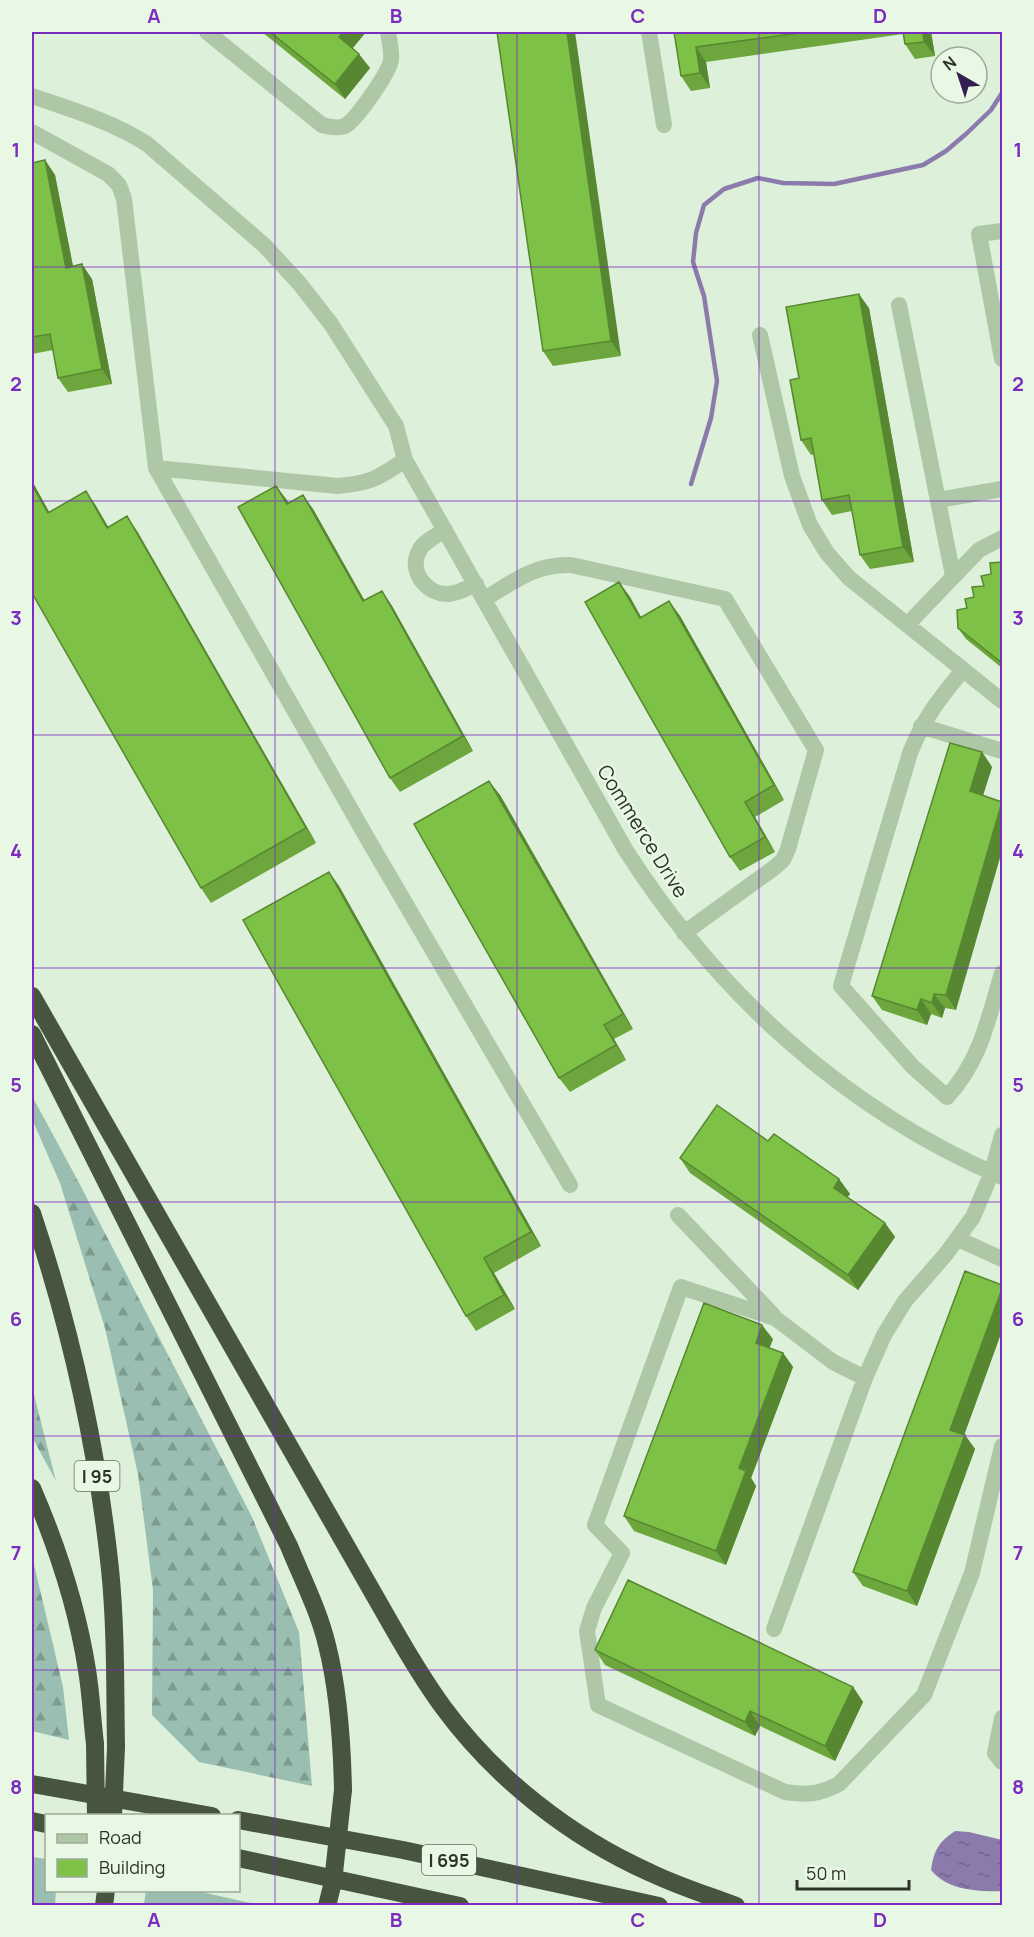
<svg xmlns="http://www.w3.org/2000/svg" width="1034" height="1937" viewBox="0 0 1034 1937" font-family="Manrope,sans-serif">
	<defs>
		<pattern id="forest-firs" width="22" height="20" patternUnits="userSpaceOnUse" patternTransform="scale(1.5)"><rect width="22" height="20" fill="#9abeb1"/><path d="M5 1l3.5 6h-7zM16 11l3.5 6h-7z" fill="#7e9b90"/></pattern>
		<pattern id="water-ripples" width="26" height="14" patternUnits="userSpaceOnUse" patternTransform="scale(1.5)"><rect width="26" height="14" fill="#8b7aac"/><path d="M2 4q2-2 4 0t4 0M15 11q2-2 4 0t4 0" fill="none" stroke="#72658c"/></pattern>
	</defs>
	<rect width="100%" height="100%" fill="#ddf0d9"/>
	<path fill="#9abeb1" d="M32,1096l45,83 -17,4 -28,-64z
		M32,1857l14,2v31l10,1 -1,14h-23z
		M146,1890l51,1 62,14h-115z"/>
	<path fill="url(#forest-firs)" d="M77,1179l175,338 47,115 13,154 -113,-24 -47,-47 1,-125 -15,-116 -33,-146 -45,-145z
		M32,1387l24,94 -24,-44z
		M32,1556l31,131 6,53 -37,-9z"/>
	<path fill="url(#water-ripples)" d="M955,1831l14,1 33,8v51c-24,1 -55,-1 -71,-21 3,-20 7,-27 24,-39z"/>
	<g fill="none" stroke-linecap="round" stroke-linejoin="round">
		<path stroke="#8b7aac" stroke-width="4.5" d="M691,484l20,-66 6,-37 -13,-85 -11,-34 3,-29 8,-28 20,-16 34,-11 25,5 51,1 89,-19 23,-14 20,-17 25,-24 11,-17"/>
		<path stroke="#aec7a6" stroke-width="16" d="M207,32l115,93c7,2 15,4 23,1 11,-6 44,-53 46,-66 1,-9 -2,-20 -3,-28
			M649,32l15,93
			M32,96c40,14 79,25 115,48l117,101 35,38 32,41 65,102 9,34 220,389c91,143 220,261 377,328
			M32,132l76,42 11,11 5,14 32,269 214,375 200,342
			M1002,231l-23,3 23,125
			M899,305l54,271
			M760,335l32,141 18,49 17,28 22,25 153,123
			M156,468l182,18c34,-3 40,-8 67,-26
			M938,500l64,-11
			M445,530c-9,6 -21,11 -26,21 -11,21 8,44 30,43 10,-1 19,-6 27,-10
			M485,599c29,-18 50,-35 86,-34l154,34 91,151 -28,99 -5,11 -9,8 -90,65
			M907,625l72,-75 23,-12
			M963,670c-24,29 -39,48 -53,83l-69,233 72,81 34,30c34,-37 41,-78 55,-124
			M921,726l81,25
			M678,1215l95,100
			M958,1239l44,20
			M865,1378l-32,-16 -58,-44 -94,-31 -86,238 27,28 -28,55 -7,23 11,74 187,87c22,3 33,3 54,-8l85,-89 48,-122 30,-127
			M774,1629l91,-251 19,-43 21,-34 41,-47 27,-37 19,-45 10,-37
			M1002,1718l-7,35 7,9"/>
		<path stroke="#47543e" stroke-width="18" d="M32,996l360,630c16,28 32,55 51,81 52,71 127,130 208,166 27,13 56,22 85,33
			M32,1034l257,512c13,32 30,65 38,99 12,47 15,97 16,145
			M32,1213c39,116 65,234 78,356 6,59 5,119 6,178
			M32,1488c25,58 45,118 55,182 4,24 5,49 8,74
			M32,1784l180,32
			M238,1820l165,30 256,56
			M32,1821l14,3
			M238,1858l222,48
			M104,1906l2,-16"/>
		<path stroke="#47543e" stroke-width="18" d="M95,1744l1,72
			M113,1816l3,-69
			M327,1906l6,-24 10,-92"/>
	</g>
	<path fill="#6ca63c" d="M262,32h104l-13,16 17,20 -25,31z
		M497,32l124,324 -68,10 -10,-15z
		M674,32h257l4,24 -20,3 -10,-15 -2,-10 -197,28 4,26 -19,3 -10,-15z
		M45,160l10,15 18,91 19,13 20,105 -44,8 -10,-14 -5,-28 -21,4v-191z
		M869,308l45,254 -44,7 -10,-14 -8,-44 -20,4 -10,-15 -8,-46 -3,1 -10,-15 -2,-62z
		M32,481l17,31 37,-21 10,15 12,21 29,4 179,312 -105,60 -10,-15 -168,-293 -1,1z
		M288,503l25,6 52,92 17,-10 10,15 81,145 -73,41 -10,-14z
		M1002,562v106l-36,-29 -8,-11 9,-20 7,-11 10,-11 7,-12z
		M619,582l11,15 11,21 28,-17 11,15 104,184 -29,17 20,35 -35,19 -10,-14z
		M982,752l10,15 -9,28 -27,215 -11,-2 -3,10 -11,-4 -4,11 -45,-15 -10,-14z
		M500,795l133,234 -19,10 12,21 -56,32 -11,-14z
		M329,872l10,14 202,360 -47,27 21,36 -39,22 -10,-15z
		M768,1141l71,38 11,15 -3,3 38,26 10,14 -37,53 -168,-117 -10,-15z
		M773,1339l-4,9 14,5 10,14 -42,111 5,8 -30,79 -92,-34 -10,-15z
		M964,1434l11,15 -58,157 -54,-20 -10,-14z
		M595,1650l258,37 10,15 -28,59 -75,-35 -5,10 -150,-71z"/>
	<path fill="#588731" d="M344,32h22l-17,20 -10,-15z
		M567,32h8l46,324 -10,-15z
		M923,32h8l4,24 -11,-14z
		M696,47l10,15 4,26 -10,-15z
		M359,54l11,14 -25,31 -10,-15z
		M45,160l10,15 21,107 -10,-14z
		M82,264l10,15 20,105 -10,-15z
		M859,294l10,14 45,254 -11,-15z
		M32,481l26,47 -10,-15 -16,-28z
		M276,486l11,14 10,18 -10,-14z
		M86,491l10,15 21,36 -10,-14z
		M303,495l10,14 60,107 -10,-15z
		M127,516l10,15 179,312 -10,-15z
		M619,582l11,15 20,36 -10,-15z
		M382,591l10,15 81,145 -10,-15z
		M669,601l11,15 104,184 -10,-15z
		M982,752l10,15 -12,38 -10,-14z
		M489,781l11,14 133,234 -10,-15z
		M745,802l10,15 20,35 -10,-15z
		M1002,802v49l-46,159 -10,-15z
		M329,872l10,14 202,360 -10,-14z
		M934,994l11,14 -3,10 -10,-15z
		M921,999l10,15 -4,11 -10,-15z
		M604,1025l10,14 12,21 -10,-15z
		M839,1179l11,15 -6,8 -10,-14z
		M885,1223l10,14 -37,53 -10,-15z
		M484,1258l10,15 21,36 -11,-14z
		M1002,1289v42l-41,113 -11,-14z
		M762,1325l11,14 -7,18 -10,-14z
		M783,1353l10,14 -42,111 5,8 -30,79 -10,-14 23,-83z
		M965,1435l10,14 -58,157 -10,-15z
		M853,1687l10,15 -28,59 -10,-15z
		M750,1711l10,15 -5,10 -10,-14z"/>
	<path fill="#7dc146" stroke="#588731" stroke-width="1.5" d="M270,32h74l-5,5 20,17 -24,30z
		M497,32h70l44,309 -68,10z
		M674,32h133l-111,15 4,26 -19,3z
		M903,32h20l1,10 -19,2z
		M45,160l21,108 16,-4 20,105 -44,9 -8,-44 -18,3v-174z
		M859,294l44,253 -43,8 -11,-60 -27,5 -11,-62 -10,2 -11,-60 9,-2 -13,-71z
		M32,485l16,28 38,-22 21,37 20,-12 179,312 -105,60 -169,-295z
		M276,486l11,18 16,-9 60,106 19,-10 81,145 -73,42 -152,-271z
		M1002,562v101l-44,-35 -1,-18 10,-2 -2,-9 9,-2 -2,-10 12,-1 -3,-10 10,-2 -1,-11z
		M619,582l21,36 29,-17 105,184 -29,17 20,35 -35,20 -145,-255z
		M950,743l32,9 -12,39 32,11 -56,193 -12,-1 -2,9 -11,-4 -4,11 -45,-14z
		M489,781l134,233 -19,11 12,20 -57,33 -145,-254z
		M329,872l202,360 -47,26 20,37 -38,21 -223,-396z
		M717,1105l51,36 6,-7 65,45 -5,9 51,35 -37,52 -168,-117z
		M965,1271l37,14v4l-52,141 15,5 -58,156 -54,-19z
		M704,1303l58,22 -6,18 27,10 -44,115 7,3 -30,80 -92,-35z
		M628,1580l225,107 -28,59 -75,-35 -5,11 -150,-72z"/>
	<path fill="none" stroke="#7b2cbf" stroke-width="1.5" stroke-opacity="0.55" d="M275,32v1874M517,32v1874M759,32v1874M32,267h970M32,501h970M32,735h970M32,968h970M32,1202h970M32,1436h970M32,1670h970"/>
	<g text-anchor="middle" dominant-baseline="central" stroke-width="5" stroke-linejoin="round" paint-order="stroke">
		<g fill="#e8f8e5" stroke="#646f60" stroke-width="1.5">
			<rect x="74.5" y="1461" width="45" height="30" rx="4.5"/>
			<rect x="422" y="1845" width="54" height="30" rx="4.5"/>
		</g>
		<g font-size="18" font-weight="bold" fill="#2c3427">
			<text x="97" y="1476">I 95</text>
			<text x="449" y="1860">I 695</text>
		</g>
		<g font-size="20" fill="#2c3427" stroke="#e8f8e5">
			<text transform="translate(643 831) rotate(58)">Commerce Drive</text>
		</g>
	</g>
	<rect width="1034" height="1937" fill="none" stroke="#e8f8e5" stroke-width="66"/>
	<rect x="45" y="1814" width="195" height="78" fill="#e8f8e5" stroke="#9daa99" stroke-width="1.5"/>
	<rect x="57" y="1834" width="30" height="9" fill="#aec7a6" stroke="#9daa99" stroke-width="1.5"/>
	<text x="99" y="1844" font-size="18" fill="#2c3427">Road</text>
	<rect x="57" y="1859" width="30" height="18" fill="#7dc146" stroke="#9daa99" stroke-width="1.5"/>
	<text x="99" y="1874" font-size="18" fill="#2c3427">Building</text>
	<g transform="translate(959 75) rotate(321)"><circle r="28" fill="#e8f8e5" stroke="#9daa99" stroke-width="1.5"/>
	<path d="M0-4.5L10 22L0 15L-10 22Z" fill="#321e53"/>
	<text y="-9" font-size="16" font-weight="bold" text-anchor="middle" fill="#2c3427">N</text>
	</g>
	<path d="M797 1880v9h112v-9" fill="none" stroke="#2c3427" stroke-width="3"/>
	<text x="806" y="1880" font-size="18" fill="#2c3427" stroke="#e8f8e5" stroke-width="4.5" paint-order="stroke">50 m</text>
	<rect x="33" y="33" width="968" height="1871" fill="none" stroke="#7b2cbf" stroke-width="2"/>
	<g font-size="20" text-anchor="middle" font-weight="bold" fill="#7b2cbf">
		<text x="154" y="23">A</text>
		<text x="396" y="23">B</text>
		<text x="638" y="23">C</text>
		<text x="880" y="23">D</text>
		<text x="16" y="157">1</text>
		<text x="1018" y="157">1</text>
		<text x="16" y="391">2</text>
		<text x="1018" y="391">2</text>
		<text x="16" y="625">3</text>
		<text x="1018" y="625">3</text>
		<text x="16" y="858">4</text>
		<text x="1018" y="858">4</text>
		<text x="16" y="1092">5</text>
		<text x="1018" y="1092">5</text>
		<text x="16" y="1326">6</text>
		<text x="1018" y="1326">6</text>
		<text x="16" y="1560">7</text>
		<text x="1018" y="1560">7</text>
		<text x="16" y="1794">8</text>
		<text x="1018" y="1794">8</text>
		<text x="154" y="1927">A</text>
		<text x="396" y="1927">B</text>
		<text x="638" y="1927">C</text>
		<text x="880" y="1927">D</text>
	</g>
</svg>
